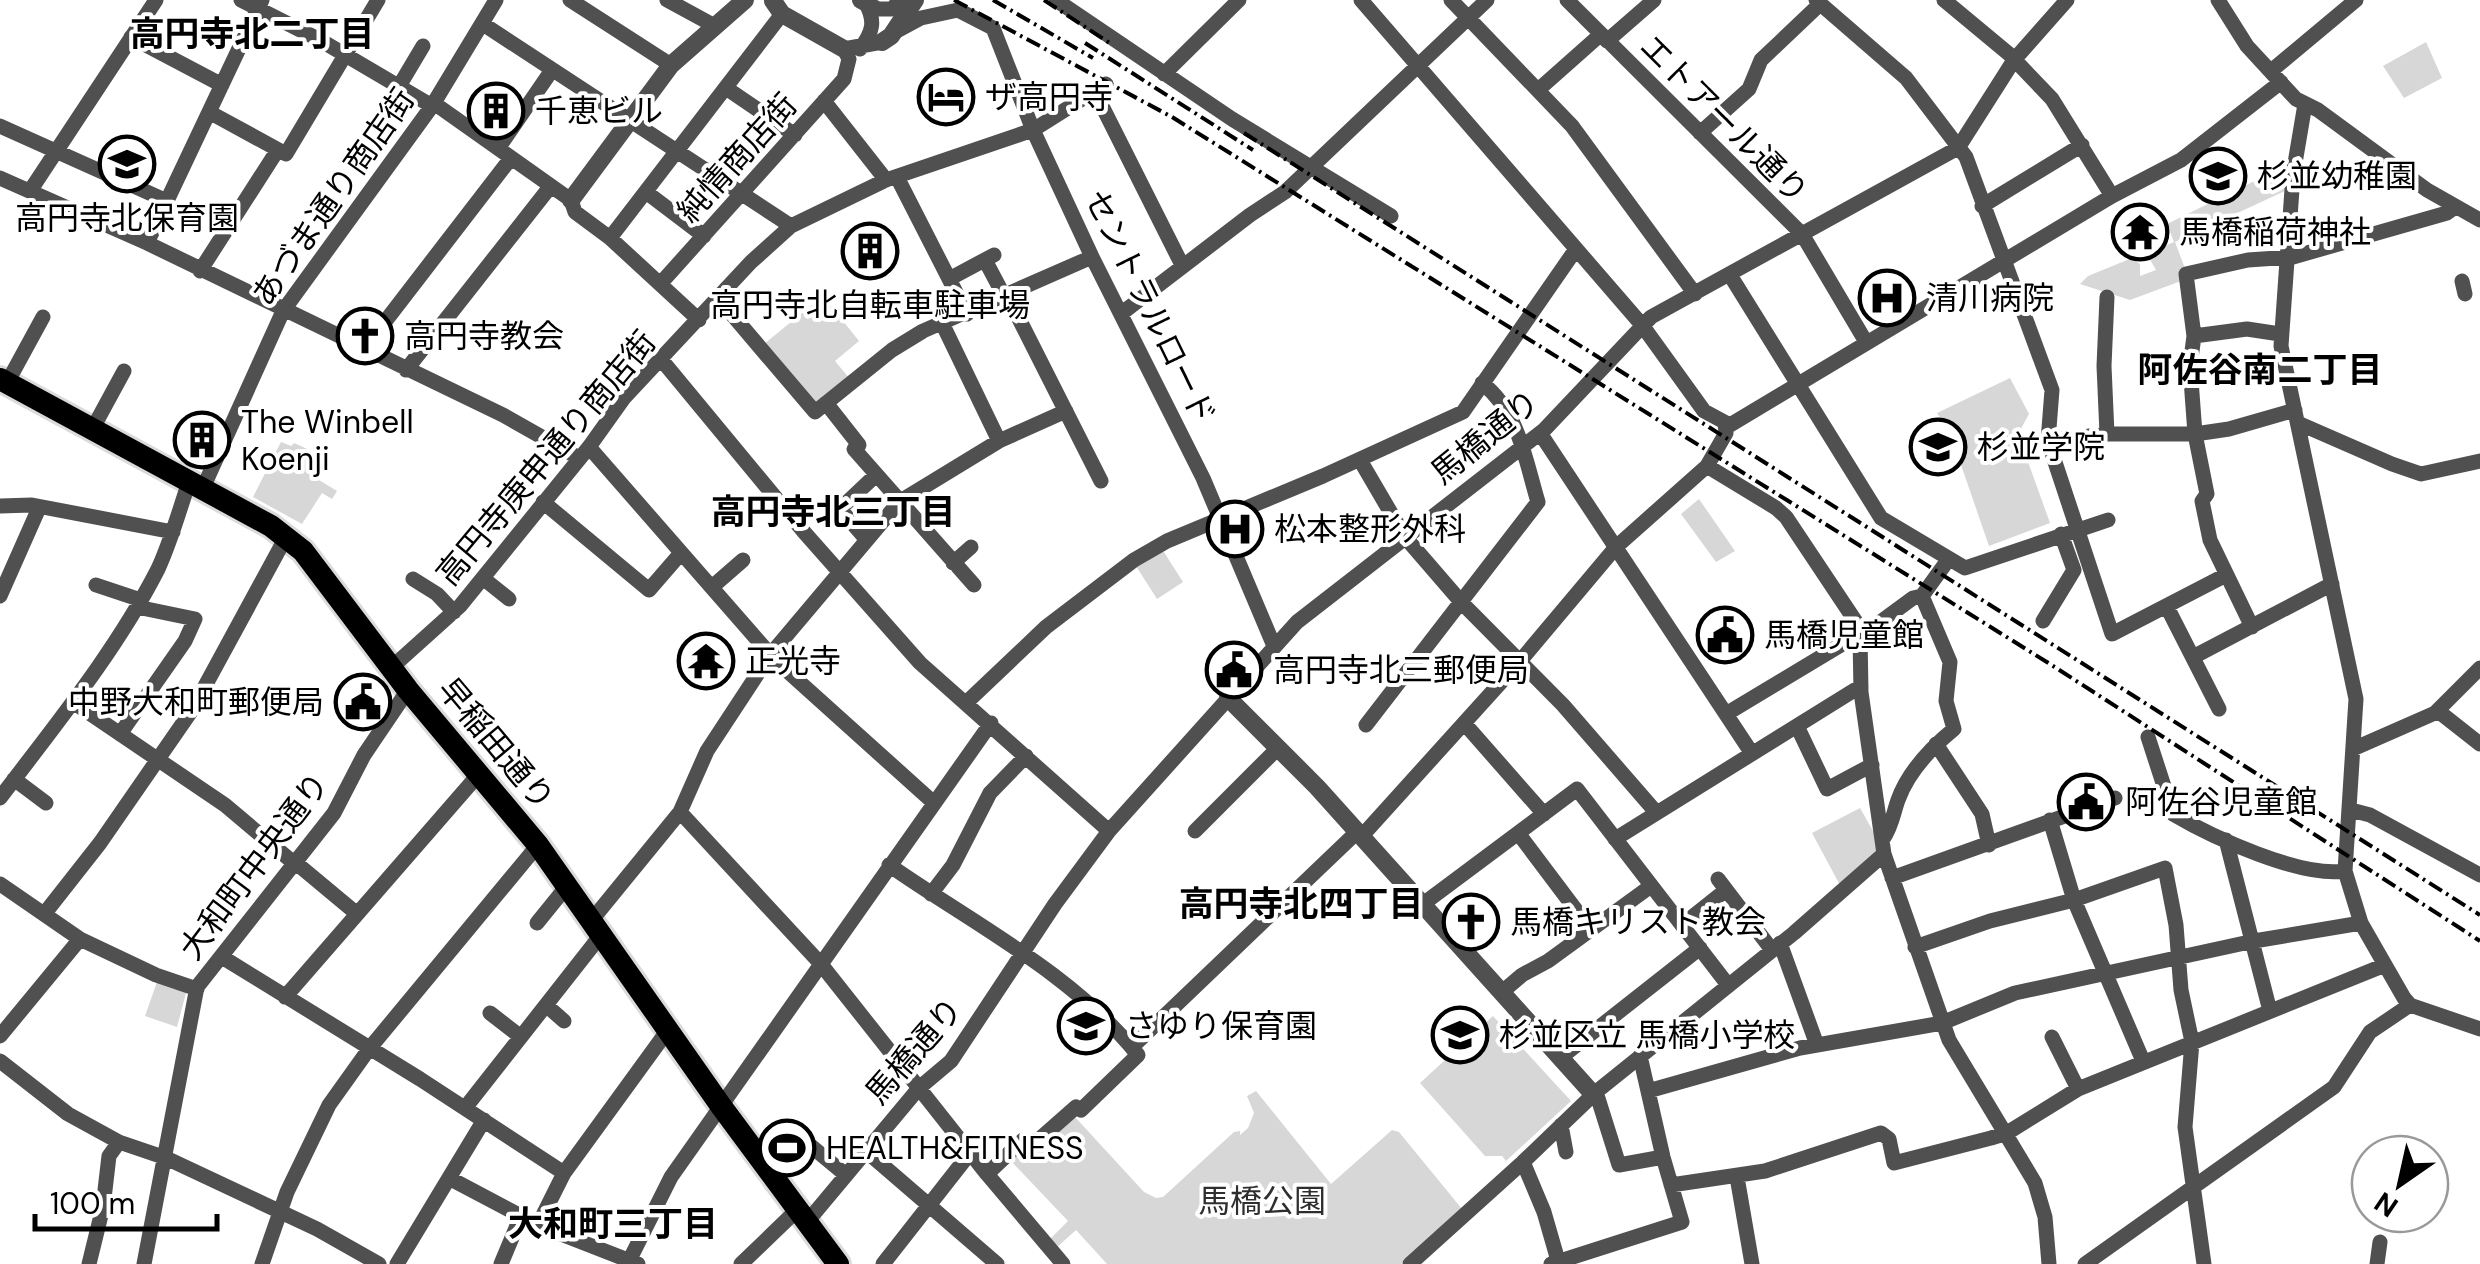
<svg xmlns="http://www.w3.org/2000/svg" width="2480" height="1264" viewBox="0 0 2480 1264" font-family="'DM Sans','Noto Sans JP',sans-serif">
	<rect width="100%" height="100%" fill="#fff"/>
	<path fill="#d7d7d7" d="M2426,42l16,36 -38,20 -21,-32z
		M2291,163l-4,27 -112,52 11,29 -5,10 -51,19 -50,-16 8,-8 44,-18 8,6v12l16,-6 -13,-23 6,-2 8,4 17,-7 -7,-18z
		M823,296l36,45 -24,20 15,18 -33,27 -53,-62z
		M2010,378l19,36 -11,20 32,89 -61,23 -39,-113 -13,-20z
		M281,442l10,4 3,-3 31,14 -6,23 18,11 -5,8 -10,-6 -20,31 -49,-27z
		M1699,499l36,52 -19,11 -35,-48z
		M1162,549l21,33 -26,17 -21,-33z
		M1860,808l17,30 1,18 -37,31 -29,-54z
		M158,979l29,10 -10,38 -32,-11z
		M1493,1016l78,85 -65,60 -4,-5h-17l-65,-73z
		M1256,1091l75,93 61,-54 7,2 63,77 -61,55h-294l-31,-34 -21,19 -7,-8 20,-20 -58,-61 13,-13 52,-30 69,75 12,6 7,-1 71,-65 6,-1v4l8,-7 6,-15 -7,-17z"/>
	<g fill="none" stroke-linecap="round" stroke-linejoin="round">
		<g stroke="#dbdbdb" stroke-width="28">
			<path id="primary" d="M0,379l271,147 32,25 105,139 130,155 183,261 117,158"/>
		</g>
		<path stroke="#505050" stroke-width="15" d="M241,0l79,40 112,66h6l133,94 4,12 35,26 89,82
			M570,0l101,65
			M667,0l46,25
			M1056,0l176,119 159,97
			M1361,0l281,325 62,86 26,14 382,-229 69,-36 100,-78
			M1451,0l121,126 123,168
			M1567,0l235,234 64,108
			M1816,0l90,78 60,79 86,233 -4,51 64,193 112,-58
			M1944,0l65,54 43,45 60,97
			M2218,0l29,46 49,53 22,11 109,80 53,30
			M865,2l13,7h14l8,-9
			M483,24l308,202
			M895,32l26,-14 37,-8 35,18 40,102 59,127 111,221 71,168
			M131,37l91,48
			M1607,41l47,-41
			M860,49c13,-17 16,-28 5,-47
			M2271,71l85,-71
			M1164,74l75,-74
			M398,88l25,-42
			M726,88l69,47
			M1538,90l62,-55
			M1095,92l87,173
			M824,101l62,79
			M2305,104l-12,71 -12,171 75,353 -11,172 16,52 43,75 6,7 70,24
			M209,112l77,42 92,-154
			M0,126l167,75
			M1700,133l49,-44 12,-29 59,-56
			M499,147l53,-77
			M897,177l70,137
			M0,178l147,65 356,172 76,43
			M30,191l126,-191
			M646,192l58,44
			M1982,206l100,-61
			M610,238l172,-224
			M147,243l115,-243
			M985,260l19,36
			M200,271l77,-120
			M1730,275l151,243 84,50 143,-48
			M949,279l45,-24
			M2462,281l3,13
			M661,283l183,-204 5,-20 -5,-10 38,-7
			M1007,295l94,186
			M718,298l97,114 77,-62 31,-19 169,-74
			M1122,313l128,-98 35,-23 202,-192
			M943,325l56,116
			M2194,336l53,-7 33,5
			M364,349l147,-191
			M660,358l144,174 116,131 189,168
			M406,370l144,-183
			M7,383l36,-66
			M826,403l33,42 -5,4 120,136
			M2298,423l94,41 29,10 59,-13
			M93,428l31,-57
			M1540,433l211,319
			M2107,434l-3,-68 3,-69
			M2048,441l59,-7h88l34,-5 66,-19
			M589,447l186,213 159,143
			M1360,460l45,77 57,66 101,102 92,106
			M1707,466l19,-33 -1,-10
			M203,488l80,-177 149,-205 64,-106
			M543,502l106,88 32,-37
			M0,506l32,-1 141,27
			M867,540l-27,-31 36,-34
			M953,563l18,-16
			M413,579l24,15 17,18
			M484,579l25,20
			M96,585l45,15
			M712,587l31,-27
			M0,596l39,-88
			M2167,607l52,102
			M2043,621l31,-51 -13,-36
			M2252,627l-42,-87 -8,-39 5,-7 -12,-60 -5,-68 4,-30 -8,-62 62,-14 45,-3 154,-44 7,-5
			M1860,636l1,56 23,162 65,186 86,143 10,34 4,47
			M2193,657l139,-73
			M391,668l69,-62 129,-159 35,-49 127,-136 40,-36 95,-46 147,-50 73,-46
			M73,702l152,103 70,59
			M967,702l79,-75 88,-67 33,-19 156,-65 140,-64 113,-163
			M2438,711l42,33
			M1726,714l128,-77 10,-3 49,-36 9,-2 26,-36
			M1464,723l80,91
			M1366,725l172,-223c-13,-43 -19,-90 -56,-119
			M1797,726l30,63 45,-24
			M120,734l65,-93 10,-22 -58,-12
			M2148,737l25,77c39,23 128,64 172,57
			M1936,744l46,70 7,31
			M2353,749l82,-36 45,-45
			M14,779l32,24
			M0,798c56,-74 116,-147 158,-229 13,-28 21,-58 31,-87
			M2351,810l19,5 110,60
			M680,812l140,151 167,211 76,90
			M2050,820l24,80 69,161
			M1195,831l83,-83
			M1518,833l73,97
			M1361,837l160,-177 95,-113 91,-81 69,42 10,9 78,117
			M1615,839l246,-153
			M1883,839c9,-13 10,-25 15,-39 10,-28 34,-53 56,-71l-8,-28 4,-39 -28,-66
			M2226,840l44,171
			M296,863l60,50
			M889,865c86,60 183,108 249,190l-57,55 -5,-3 -42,37 -11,-4 -36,34
			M1892,878l223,-80
			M1718,879l54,71
			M0,884l80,55 76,36 41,14
			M931,894l22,-29 37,-72 36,-37
			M1423,904l154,-115 151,196
			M45,913l55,-70 92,-133 94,-173
			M591,921l89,-109 27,-61 63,-96 129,-153 100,-61 67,-30
			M537,923l30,-37
			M1682,925l44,-35
			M1780,943l37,102
			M1915,947l75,-26 84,-21 91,-32 11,57 5,65 11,52 -7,85 19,137
			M222,957l198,122 144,94
			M1502,992l20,-17 26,-14 103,-75
			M285,997l194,-223
			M546,1005l18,16
			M490,1013l31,24
			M0,1036l80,-97
			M2052,1037l26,52
			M1132,1047l225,-215
			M1560,1058l140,-110
			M0,1061l68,53 51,28 47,16 151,71 62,35
			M1648,1091l152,-43 142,-25 73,-30 239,-52 107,-18
			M1596,1092l23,73 44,-8
			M465,1108l136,-173
			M1561,1125l5,27
			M811,1146l35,29
			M866,1151l131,113
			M1523,1162l21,50 15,52
			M1737,1177l15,87
			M449,1178l89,47 100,39
			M1671,1185l94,-14 116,-38 8,6 5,24 97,-25 16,-5 71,-44 307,-124
			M807,1222l112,-134 32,-27 104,-157 54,-73 188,-209 247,-192 107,-113 307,-169 56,-88 53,-60
			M538,1225l26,-52 104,-143
			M629,1261l42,-84 320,-454
			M89,1264l14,-57 6,-51 10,-14
			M144,1264l53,-277 137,-174 30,-58 44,-65
			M262,1264l25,-72 42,-87 40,-56 169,-204
			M397,1264l87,-144
			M501,1264l20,-48
			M741,1264l56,-54
			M883,1264l87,-111
			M1410,1264l113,-102 73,-70 198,-159 90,-79
			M1551,1264l131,-42 -19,-65 -23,-101
			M2085,1264l249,-177 36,-55 40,-27
			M2377,1264l3,-22"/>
		<path stroke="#505050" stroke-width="18" d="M861,0l4,2
			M773,1l9,13 62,35
			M882,42l9,-6 24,-36
			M571,200l100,-135 74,-65
			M1228,698l89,89 276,307"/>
		<use href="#primary" stroke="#000" stroke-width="22"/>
		<path stroke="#000" stroke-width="4" stroke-dasharray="15 5 2.5 5" stroke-linecap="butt" d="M954,0l218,117 878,547 430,277
			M993,0l100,58
			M1044,0l67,44
			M1085,43l168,107
			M1244,133l1236,782"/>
	</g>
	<defs>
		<g id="hotel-ring" transform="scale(2.875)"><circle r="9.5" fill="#fff" stroke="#000" stroke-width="1.5"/><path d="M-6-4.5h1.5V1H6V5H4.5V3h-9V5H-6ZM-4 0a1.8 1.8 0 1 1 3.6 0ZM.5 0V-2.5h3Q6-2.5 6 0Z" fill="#000"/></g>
		<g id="building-ring" transform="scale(2.875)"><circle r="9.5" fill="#fff" stroke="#000" stroke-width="1.5"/><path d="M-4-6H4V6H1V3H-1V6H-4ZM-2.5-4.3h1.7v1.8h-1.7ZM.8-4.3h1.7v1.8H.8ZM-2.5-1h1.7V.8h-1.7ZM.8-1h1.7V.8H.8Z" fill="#000"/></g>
		<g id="school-ring" transform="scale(2.875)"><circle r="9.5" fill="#fff" stroke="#000" stroke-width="1.5"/><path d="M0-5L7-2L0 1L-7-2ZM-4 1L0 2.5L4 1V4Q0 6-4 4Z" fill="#000"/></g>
		<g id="temple-ring" transform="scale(2.875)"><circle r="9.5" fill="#fff" stroke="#000" stroke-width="1.5"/><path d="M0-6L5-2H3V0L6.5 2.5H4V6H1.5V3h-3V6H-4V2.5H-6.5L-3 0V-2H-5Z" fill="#000"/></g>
		<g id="hospital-ring" transform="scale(2.875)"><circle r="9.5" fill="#fff" stroke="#000" stroke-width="1.5"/><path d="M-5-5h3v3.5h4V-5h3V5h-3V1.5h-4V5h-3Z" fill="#000"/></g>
		<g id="church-ring" transform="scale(2.875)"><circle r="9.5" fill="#fff" stroke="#000" stroke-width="1.5"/><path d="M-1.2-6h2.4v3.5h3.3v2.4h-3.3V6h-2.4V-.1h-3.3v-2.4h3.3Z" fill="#000"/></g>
		<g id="civic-ring" transform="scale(2.875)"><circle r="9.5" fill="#fff" stroke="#000" stroke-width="1.5"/><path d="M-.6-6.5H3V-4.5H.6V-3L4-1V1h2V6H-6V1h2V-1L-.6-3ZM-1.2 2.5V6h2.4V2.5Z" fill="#000"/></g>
		<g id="stadium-ring" transform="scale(2.875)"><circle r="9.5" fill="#fff" stroke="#000" stroke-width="1.5"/><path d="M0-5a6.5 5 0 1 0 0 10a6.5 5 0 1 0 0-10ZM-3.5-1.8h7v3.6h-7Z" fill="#000"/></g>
	</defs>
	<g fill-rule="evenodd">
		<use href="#hotel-ring" x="946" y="97"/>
		<use href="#building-ring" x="496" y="111"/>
		<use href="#school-ring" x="127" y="164"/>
		<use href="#school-ring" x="2218" y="176"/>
		<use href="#temple-ring" x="2140" y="232"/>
		<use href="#building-ring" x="870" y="251"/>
		<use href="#hospital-ring" x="1887" y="298"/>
		<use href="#church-ring" x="365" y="336"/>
		<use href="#building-ring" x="202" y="440"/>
		<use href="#school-ring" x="1938" y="447"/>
		<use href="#hospital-ring" x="1235" y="529"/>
		<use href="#civic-ring" x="1725" y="635"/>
		<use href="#temple-ring" x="706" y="661"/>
		<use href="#civic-ring" x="1234" y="670"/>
		<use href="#civic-ring" x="363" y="702"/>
		<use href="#civic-ring" x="2086" y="802"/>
		<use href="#church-ring" x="1471" y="922"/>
		<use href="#school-ring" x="1086" y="1026"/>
		<use href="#school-ring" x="1460" y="1035"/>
		<use href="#stadium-ring" x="787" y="1148"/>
	</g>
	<g text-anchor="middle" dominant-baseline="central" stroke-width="8" stroke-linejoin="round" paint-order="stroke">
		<g font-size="32" fill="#000" stroke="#fff" text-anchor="start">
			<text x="985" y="97">ザ高円寺</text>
			<text x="535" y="111">千恵ビル</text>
			<text x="2257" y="176">杉並幼稚園</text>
			<text x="127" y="218" text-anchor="middle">高円寺北保育園</text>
			<text x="2179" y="232">馬橋稲荷神社</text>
			<text x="1926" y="298">清川病院</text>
			<text x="870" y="305" text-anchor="middle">高円寺北自転車駐車場</text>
			<text x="404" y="336">高円寺教会</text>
			<text x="241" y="422">The Winbell<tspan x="241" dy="37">Koenji</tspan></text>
			<text x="1977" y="447">杉並学院</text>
			<text x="1274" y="529">松本整形外科</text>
			<text x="1764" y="635">馬橋児童館</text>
			<text x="745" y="661">正光寺</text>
			<text x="1273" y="670">高円寺北三郵便局</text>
			<text x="324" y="702" text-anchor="end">中野大和町郵便局</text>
			<text x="2125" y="802">阿佐谷児童館</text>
			<text x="1510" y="922">馬橋キリスト教会</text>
			<text x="1125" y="1026">さゆり保育園</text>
			<text x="1499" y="1035">杉並区立 馬橋小学校</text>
			<text x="826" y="1148">HEALTH&amp;FITNESS</text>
		</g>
		<g font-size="32" fill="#000" stroke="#fff">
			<text transform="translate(1724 119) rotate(45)">エトアール通り</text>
			<text transform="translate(737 158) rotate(-48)">純情商店街</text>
			<text transform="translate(333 197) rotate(-55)">あづま通り商店街</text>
			<text transform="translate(1150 307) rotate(64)">セントラルロード</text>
			<text transform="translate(1485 437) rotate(-39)">馬橋通り</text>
			<text transform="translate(546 458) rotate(-50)">高円寺庚申通り商店街</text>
			<text transform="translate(496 744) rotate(50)">早稲田通り</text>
			<text transform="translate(254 866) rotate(-53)">大和町中央通り</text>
			<text transform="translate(914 1051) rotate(-49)">馬橋通り</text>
		</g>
		<g font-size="32" fill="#2e2e2e" stroke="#fff">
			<text x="1262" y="1201">馬橋公園</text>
		</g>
		<g font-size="35" font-weight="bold" fill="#000" stroke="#fff">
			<text x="252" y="34">高円寺北二丁目</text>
			<text x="2260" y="370">阿佐谷南二丁目</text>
			<text x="833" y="512">高円寺北三丁目</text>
			<text x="1301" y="904">高円寺北四丁目</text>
			<text x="613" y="1224">大和町三丁目</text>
		</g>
	</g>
	<g transform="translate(2400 1184) rotate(214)"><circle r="48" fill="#ffffff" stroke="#999999" stroke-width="2.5"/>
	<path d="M0-8L18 38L0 25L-18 38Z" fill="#000000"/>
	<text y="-15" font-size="28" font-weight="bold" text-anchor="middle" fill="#000000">N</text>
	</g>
	<path d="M35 1214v15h182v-15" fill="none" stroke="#000000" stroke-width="5"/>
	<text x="50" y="1214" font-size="30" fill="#000000" stroke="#ffffff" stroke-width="8" paint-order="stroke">100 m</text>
</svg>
